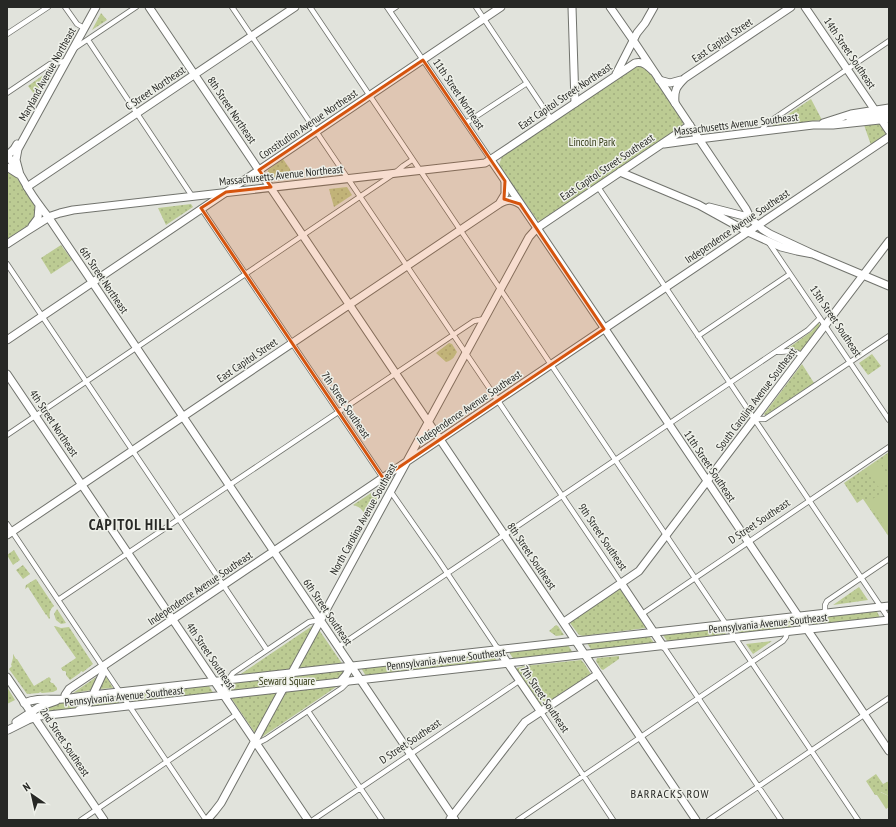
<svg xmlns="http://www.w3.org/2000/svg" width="896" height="827" viewBox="0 0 896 827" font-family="'PT Sans Narrow',sans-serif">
	<defs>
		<pattern id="green-dots" width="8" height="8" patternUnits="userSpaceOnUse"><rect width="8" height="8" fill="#bccb93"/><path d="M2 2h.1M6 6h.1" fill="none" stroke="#a2ae7f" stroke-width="1.8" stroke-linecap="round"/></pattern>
	</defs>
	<rect width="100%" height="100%" fill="#e1e3dc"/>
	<path fill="url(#green-dots)" d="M101,13l6,7 -15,10z
		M636,65h9l38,57 -1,7 -138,93 -7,-2 -38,-55 3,-9z
		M46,73l1,1 -12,21 -7,-9z
		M811,99l11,21 -49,6 -1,-1z
		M879,124l2,2 5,8 -1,1 -14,10 -7,-20z
		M283,159l7,10 1,8 -18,2 -5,-7v-2z
		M7,169l6,3 21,32c7,18 -15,27 -27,35z
		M347,187l5,8 -18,12 -5,-18z
		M191,204l2,3 -27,18 -8,-17z
		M61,245l11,15 -21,14 -10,-16z
		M817,323h2l1,3 -17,24 -3,1 -13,-2 25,-18z
		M449,343l3,1 5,8c-3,5 -4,8 -11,10l-10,-9z
		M872,354l9,12 -13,9 -9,-12z
		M802,364l12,19 -48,32h-1l-1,-1z
		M889,452v85l-26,-38 -6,4 -13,-20z
		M386,483l-20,36c-2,-8 -5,-12 -13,-14z
		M14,550l6,10 -7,5 -6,-10z
		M23,565l7,9 -7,5 -7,-9z
		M36,579l18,27c-4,3 -5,7 -4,12l-1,1 -3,-5v1l-18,-28 -3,2 1,-4 8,-5z
		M859,587l9,13 -35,5z
		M618,589h2l2,2 24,35v2l-63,8 -4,-1 -9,-12v-2z
		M57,609l9,14 -5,1 -5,-4 -2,-6z
		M876,610l5,9 -66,7 -6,-8z
		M790,620l5,8 -55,6 -6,-8z
		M315,624l37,54 -4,1 -89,60 -36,-53z
		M556,625l2,1 6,9 -8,1 -7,-5z
		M54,626h1l6,2 8,-1 24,37 -10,8 -2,-1 -1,2 -10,7 -4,-5v-3l-1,-1h-2l-2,-3 15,-10 -19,-27z
		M722,628l5,8 -59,6 -6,-8z
		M649,636l6,8 -63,7 -5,-8z
		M772,641l-19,13 -7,-10z
		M568,645l5,8 -59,7 -5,-8z
		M13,654l3,5h1l17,27 15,-9 2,2 -1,3 2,1h1l4,5v2l-4,2 -11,1 -2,-1 -1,1 -12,1 -18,-25 3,-3 -1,-1 2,-7z
		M492,654l6,8 -132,14 -5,-8z
		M619,656v3l-16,11 -2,-1 -5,-8 1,-3z
		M581,660l3,3 7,11v1l-47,33 -4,-1 -24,-37 1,-2 7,-2z
		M102,673l-10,17 -19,3z
		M106,676l7,12 -14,1z
		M209,686l5,8 -79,8 -6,-7z
		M7,687l8,13 -8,4z
		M115,697l5,7 -29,3 6,-8z
		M86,699l1,1 -3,5 -7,3 -36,4 -2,-3 15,-5z
		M876,774l7,10 6,-3v15l-8,-4 -3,3h-3l-9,-14z"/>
	<path fill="#bccb93" d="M889,456v17l-8,-12z
		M879,461l10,16v3l-11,7 -11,-18z
		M889,488v41l-1,-2 -3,1 -17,-26z
		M880,792l9,4v11l-3,2 -9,-14h1z"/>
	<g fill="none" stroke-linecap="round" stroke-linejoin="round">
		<g stroke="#71736d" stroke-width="6">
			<path id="street" d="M65,7l12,17 7,4
				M232,7l389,576
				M310,7l548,813
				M387,7l104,153
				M476,7l75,112
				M390,11l6,-4
				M7,34l41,-27
				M88,40l104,156
				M75,48l61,-41
				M7,93l43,-29 16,-3
				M466,123l61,-40
				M761,131l5,-7 123,-83
				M598,187l291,432
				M201,208l182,270
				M769,243l120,177
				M7,264l260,386
				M698,336l92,-62
				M778,352l14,-1 11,4
				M755,419h10l124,-83
				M7,435l388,-262 8,-7 9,-6
				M391,492l46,66 61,91
				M7,524l199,296
				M58,600l401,-269 15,-10 10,-2
				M825,612v-7l2,-4 62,-42
				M642,614l247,-167
				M663,646l118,174
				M338,647l470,-317 12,-12
				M228,680l5,-7 76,-51 5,-1 6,-1
				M308,711l74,109
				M541,712l72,108
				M255,741l5,1 6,-3 76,-51 7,-7
				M81,820l156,-106
				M313,820l206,-139
				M518,820l265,-179 3,-4 1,-6
				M709,820l180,-122"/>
		</g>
		<g stroke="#71736d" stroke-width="9">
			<path id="secondary" d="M149,7l424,630 123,183
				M572,7l3,96
				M610,7l23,33
				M805,7l84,124
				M659,80l11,3 11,-3
				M675,103c-1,-13 1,-16 10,-25l106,-71
				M699,139l47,70 2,4 1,5
				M620,172l79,33 49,27 33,15 16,4 16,3
				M27,187l268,-180
				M499,204l6,-10v-13
				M709,207l35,9 7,3 11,10 8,5 43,20 76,32
				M49,218l406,602
				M7,340l494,-333
				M7,374l301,446
				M7,535l492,-331c9,-5 12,-5 21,0
				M621,583l42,63
				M564,622l75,-51 250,-330
				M498,649l43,63
				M7,677l97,143
				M65,698v-3l4,-6 820,-552
				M450,819l75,-97 73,-48
				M207,820l7,-8 7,-9 308,-566 8,-9 352,523"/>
		</g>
		<g stroke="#71736d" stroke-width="9">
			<path id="primary" d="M633,40l66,99
				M616,74l21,-41 8,-10 9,-16
				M850,119l39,-5
				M823,123l28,-9 38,-6
				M664,144l29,-4 14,-2 106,-13h20l56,-6
				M7,155c9,11 15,23 22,35 6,10 13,19 20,28
				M7,156l7,-7 3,-5
				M491,160l46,68 153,-103
				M7,167l11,7
				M20,175l-4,-15 2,-11 78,-142
				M32,226l6,-8 1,-12
				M7,244l20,-13 24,-15 9,-3 13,-3 412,-47 11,-7 139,-93c8,-2 13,3 18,8
				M340,682l6,-7 5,-9
				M224,695l4,-15
				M24,703c14,-6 25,-3 39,-4 10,-1 20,-3 29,-4l797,-89
				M79,710l6,-3 4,-4 14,-30v-6
				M16,722l23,-15 17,-6
				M8,730l20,-10 12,-4 849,-96"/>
		</g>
		<use href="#street" stroke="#fff" stroke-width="4.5"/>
		<use href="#secondary" stroke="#fff" stroke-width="7"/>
		<use href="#primary" stroke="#fff" stroke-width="7"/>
	</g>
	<path fill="#d5540e" fill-opacity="0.2" stroke="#d5540e" stroke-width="3" stroke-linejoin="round" d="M423,60l82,121 -1,18 16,5 84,125 -221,149 -182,-270 25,-16 45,-5 -12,-17z"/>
	<g text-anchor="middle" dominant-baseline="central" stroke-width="3" stroke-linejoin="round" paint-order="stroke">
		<g font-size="11" fill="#272825" stroke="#eef0e9">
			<text transform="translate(722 40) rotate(-34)">East Capitol Street</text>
			<text transform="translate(850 53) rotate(56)">14th Street Southeast</text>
			<text transform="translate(47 74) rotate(-61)">Maryland Avenue Northeast</text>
			<text transform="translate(155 88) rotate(-34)">C Street Northeast</text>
			<text transform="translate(459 94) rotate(56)">11th Street Northeast</text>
			<text transform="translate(565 96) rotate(-34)">East Capitol Street Northeast</text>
			<text transform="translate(232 110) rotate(56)">8th Street Northeast</text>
			<text transform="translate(308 124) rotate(-34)">Constitution Avenue Northeast</text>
			<text transform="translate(736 124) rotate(-7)">Massachusetts Avenue Southeast</text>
			<text transform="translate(607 167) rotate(-34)">East Capitol Street Southeast</text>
			<text transform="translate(281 175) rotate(-6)">Massachusetts Avenue Northeast</text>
			<text transform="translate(737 226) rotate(-34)">Independence Avenue Southeast</text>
			<text transform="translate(104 280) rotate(56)">6th Street Northeast</text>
			<text transform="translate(836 321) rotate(56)">13th Street Southeast</text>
			<text transform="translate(247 360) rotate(-34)">East Capitol Street</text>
			<text transform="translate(756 399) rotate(-53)">South Carolina Avenue Southeast</text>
			<text transform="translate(346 405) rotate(56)">7th Street Southeast</text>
			<text transform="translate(469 407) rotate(-34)">Independence Avenue Southeast</text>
			<text transform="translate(54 423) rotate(56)">4th Street Northeast</text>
			<text transform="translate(710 466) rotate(56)">11th Street Southeast</text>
			<text transform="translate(363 519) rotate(-61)">North Carolina Avenue Southeast</text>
			<text transform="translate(759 521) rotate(-34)">D Street Southeast</text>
			<text transform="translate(603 537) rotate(56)">9th Street Southeast</text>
			<text transform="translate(532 556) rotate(56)">8th Street Southeast</text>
			<text transform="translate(200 588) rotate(-34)">Independence Avenue Southeast</text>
			<text transform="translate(328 612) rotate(56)">6th Street Southeast</text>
			<text transform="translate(768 623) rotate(-6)">Pennsylvania Avenue Southeast</text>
			<text transform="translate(211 656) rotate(56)">4th Street Southeast</text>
			<text transform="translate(446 659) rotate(-7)">Pennsylvania Avenue Southeast</text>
			<text transform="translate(124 696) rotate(-6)">Pennsylvania Avenue Southeast</text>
			<text transform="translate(545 699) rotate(56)">7th Street Southeast</text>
			<text transform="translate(410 741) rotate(-34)">D Street Southeast</text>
			<text transform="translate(65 742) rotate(56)">2nd Street Southeast</text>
		</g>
		<g font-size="11" fill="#323a15" stroke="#eef0e9">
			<text x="592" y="142">Lincoln Park</text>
			<text x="287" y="681">Seward Square</text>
		</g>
		<g font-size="12" letter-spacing="1" fill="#272825" stroke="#eef0e9">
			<text x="670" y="793">BARRACKS ROW</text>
		</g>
		<g font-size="15" font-weight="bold" letter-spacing="1" fill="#272825" stroke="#eef0e9">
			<text x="131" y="524">CAPITOL HILL</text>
		</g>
	</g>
	<rect width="896" height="827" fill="none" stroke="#272825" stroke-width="16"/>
	<g transform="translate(32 795) rotate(326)" stroke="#eef0e9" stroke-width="3" paint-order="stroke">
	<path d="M0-3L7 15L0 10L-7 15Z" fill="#272825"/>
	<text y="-6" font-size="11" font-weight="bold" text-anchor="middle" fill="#272825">N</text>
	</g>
</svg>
